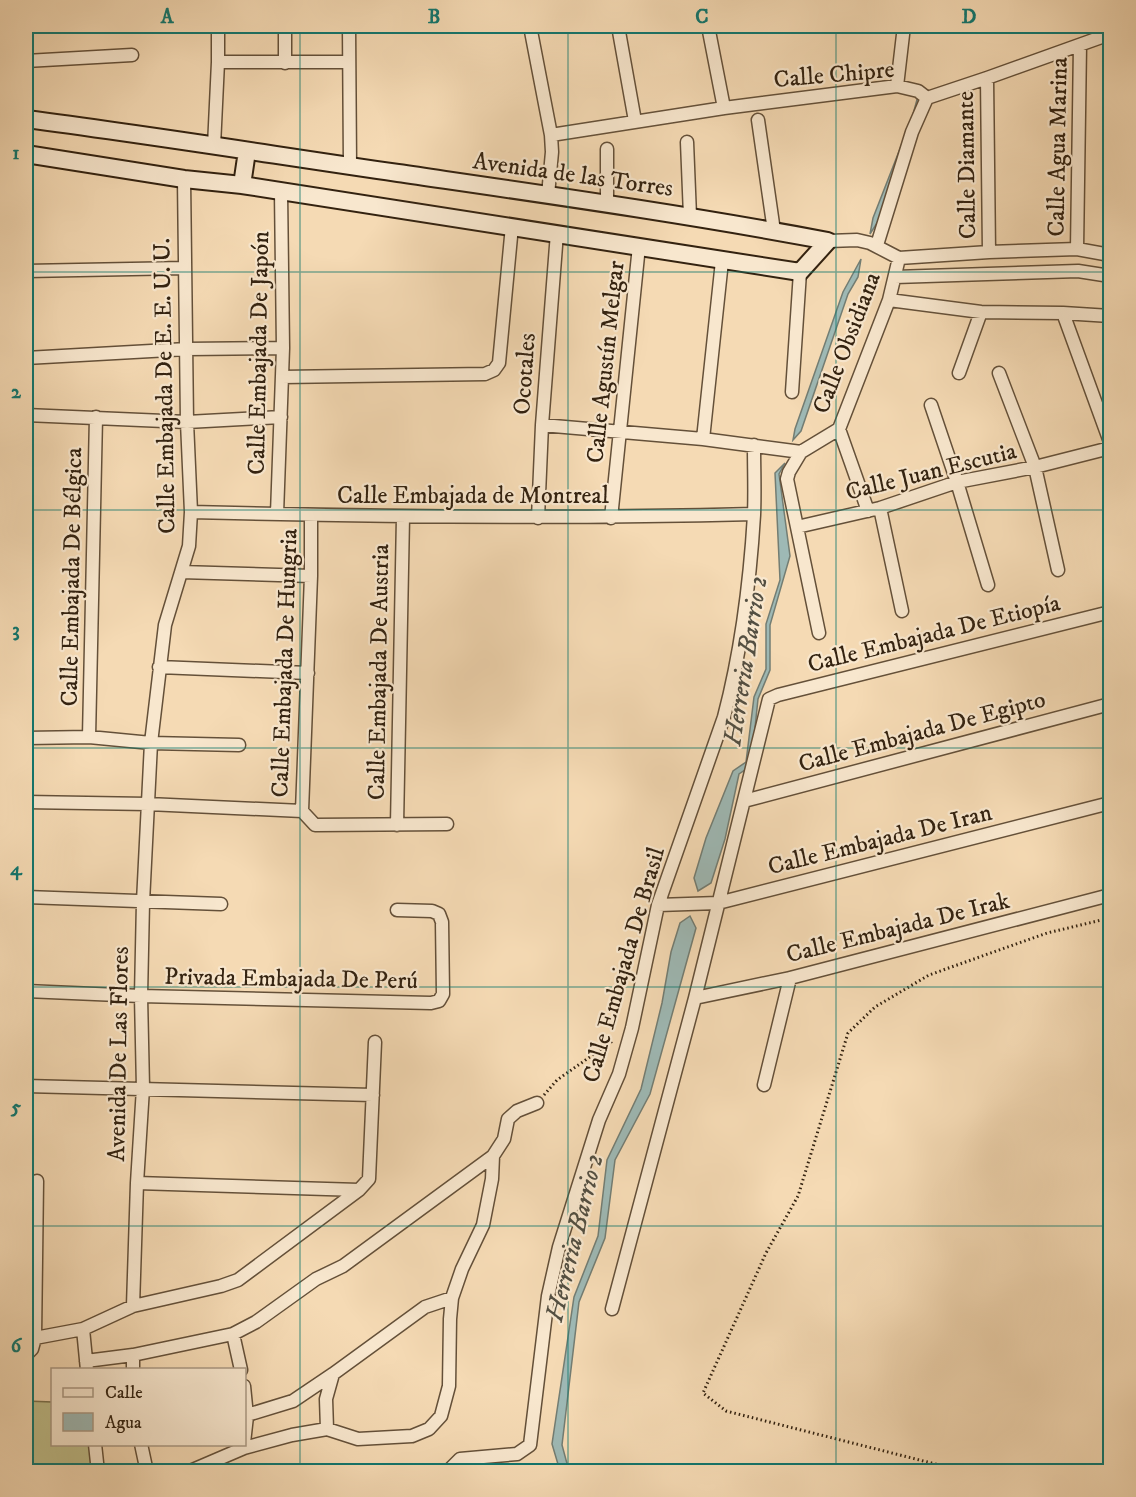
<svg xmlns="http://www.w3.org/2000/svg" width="1136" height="1497" viewBox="0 0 1136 1497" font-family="'IM FELL DW Pica',serif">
	<rect width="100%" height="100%" fill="#f5dab4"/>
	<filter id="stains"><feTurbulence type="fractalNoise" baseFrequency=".00333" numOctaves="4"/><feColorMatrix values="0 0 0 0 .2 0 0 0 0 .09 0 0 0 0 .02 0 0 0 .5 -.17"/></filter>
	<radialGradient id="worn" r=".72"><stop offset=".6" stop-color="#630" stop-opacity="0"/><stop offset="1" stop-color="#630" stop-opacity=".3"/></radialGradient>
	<path fill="#bfbe8a" stroke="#79704d" stroke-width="1.5" d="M26,1401l26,1v42l41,1 4,26 -71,1z"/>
	<path fill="#9eb9b5" stroke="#737d73" stroke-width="1.5" d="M918,96l1,11 -40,113 -9,14 3,-16 39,-100z
		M861,259l-3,18 -10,17 -47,137 -8,9 2,-11 48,-137z
		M785,463l-6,11 11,82 -20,69v45l-12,29 -7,67 -12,8 -14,65 -14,44 -13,8 -4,-13 12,-40 27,-67 13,-9 8,-65 12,-28v-45l14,-44 -5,-107z
		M690,916l6,12 -46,166 -35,66 -10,78 -26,64 -17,143 7,26h-9l-8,-27 22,-147 24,-61 9,-76 34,-71 21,-86 9,-51 9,-29z"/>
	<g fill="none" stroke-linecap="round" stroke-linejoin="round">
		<g stroke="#645039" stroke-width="15">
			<path id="street" d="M285,26v37
				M349,26l1,140
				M530,26l21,109 1,17 -4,43
				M618,26l17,95
				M708,26l16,82
				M26,61l106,-6
				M218,62h131
				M987,78l2,174
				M897,86l7,-60
				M758,120l16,111
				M551,135l173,-27 173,-22 21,5 9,7 60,-20 123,-44
				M687,142l3,74
				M214,146l4,-84v-36
				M607,204v-55
				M828,241l29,-1 13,3 29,15 90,-6 88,-3 33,6
				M877,245l35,-113 15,-34
				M1077,249l3,-204
				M26,271l158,-3
				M895,277l183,-6 32,5
				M889,300l92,12 82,1 47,3
				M1063,313l47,129
				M26,358l161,-9 96,-1
				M959,373l22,-61
				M999,373l36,94 23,103
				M282,377l203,-3 9,-4 5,-7 13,-137
				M792,392l8,-120
				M931,405l26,77 31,103
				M26,415l161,7 94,-5
				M542,425l161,14 98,13 38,-23 50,-129 10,-42
				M839,429l29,82
				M703,439l19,-178
				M801,452l-12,20 -2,7 32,154
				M880,508l22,103
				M191,512c188,5 375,7 563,2
				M277,514l6,-166 -2,-156
				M538,518l4,-93 15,-192
				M611,518l28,-272
				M797,527l83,-19 77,-26 78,-15 75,-19
				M181,572l130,4
				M159,667l149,6
				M89,737l7,-320
				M26,738l63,-1 62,6 88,2
				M744,801l366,-97
				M26,802l122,2 154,7 13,14 132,-1
				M302,811l9,-235v-61
				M397,825l6,-308
				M26,897l195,7
				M658,905l60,-2 392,-100
				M26,991l115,5 290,7 8,-2 4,-7 -1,-72 -3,-8 -7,-3 -35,-1
				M695,998l95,-20 320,-83
				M764,1085l26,-107
				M26,1086l347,9
				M137,1183l222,7
				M133,1306l4,-123 6,-95 -2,-92 2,-94 8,-159 14,-118 24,-79 2,-34 -4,-90 -3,-243
				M612,1309l83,-311 74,-299 9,-4 332,-83
				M83,1329l4,41
				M233,1334l8,36
				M35,1338l2,-157
				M26,1355l6,-6 3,-11 48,-9 50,-23 88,-20 17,-6 121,-90 10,-11 6,-137
				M133,1355v15
				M86,1361l47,-6 100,-21 23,-12 60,-43 27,-13 150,-110 11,-17 4,-20 9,-8 20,-8
				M244,1386l3,30 -3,27
				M244,1416l49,-15 40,-27 92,-67 27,-9
				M327,1429l-1,-30 7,-25
				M95,1444l3,28
				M141,1444l6,28
				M188,1472l56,-24 48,-13 35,-6 31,10 54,-3 17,-7 12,-13 8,-30 1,-67 2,-21 10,-29 21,-44 9,-46 1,-23
				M451,1472v-4l9,-9 57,-5 13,-9 18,-149 11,-49 40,-127 20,-46 13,-46 26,-123 66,-188c17,-65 26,-135 30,-202 1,-23 0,-46 0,-70"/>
		</g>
		<g stroke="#332210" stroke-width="20">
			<path id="secondary" d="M26,119c124,16 248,36 372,54 144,21 287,41 430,68l-28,31 -558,-87 -58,-6 -158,-25
				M242,185l5,-34"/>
		</g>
		<path stroke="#332210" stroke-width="3" stroke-dasharray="1.5 3" stroke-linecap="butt" d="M544,1095l13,-15 57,-40
			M967,1472l-241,-61 -23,-18 63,-140 32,-57 50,-163 27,-26 54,-32 118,-42 63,-15"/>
		<use href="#street" stroke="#f8e7ce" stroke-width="12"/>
		<use href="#secondary" stroke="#f8e7ce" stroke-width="16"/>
	</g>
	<path fill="none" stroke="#0f766e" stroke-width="1.5" stroke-opacity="0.55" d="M300,26v1446M568,26v1446M836,26v1446M26,272h1084M26,510h1084M26,748h1084M26,987h1084M26,1226h1084"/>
	<g text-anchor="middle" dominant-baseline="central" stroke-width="4.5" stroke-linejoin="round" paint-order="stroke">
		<g font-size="24" fill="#332210" stroke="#f8e7ce">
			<text transform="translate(834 75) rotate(-5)">Calle Chipre</text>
			<text transform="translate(1058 147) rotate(-89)">Calle Agua Marina</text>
			<text transform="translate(967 165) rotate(-91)">Calle Diamante</text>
			<text transform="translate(573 175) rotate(8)">Avenida de las Torres</text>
			<text transform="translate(847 343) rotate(-69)">Calle Obsidiana</text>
			<text transform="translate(259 353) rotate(-89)">Calle Embajada De Japón</text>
			<text transform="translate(606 362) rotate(-84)">Calle Agustín Melgar</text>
			<text transform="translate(525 374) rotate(-86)">Ocotales</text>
			<text transform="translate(165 386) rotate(-91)">Calle Embajada De E. E. U. U.</text>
			<text transform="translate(931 472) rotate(-14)">Calle Juan Escutia</text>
			<text x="473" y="496">Calle Embajada de Montreal</text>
			<text transform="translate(72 577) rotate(-89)">Calle Embajada De Bélgica</text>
			<text transform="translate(934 634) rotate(-14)">Calle Embajada De Etiopía</text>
			<text transform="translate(285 663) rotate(-88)">Calle Embajada De Hungria</text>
			<text transform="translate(379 672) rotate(-89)">Calle Embajada De Austria</text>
			<text transform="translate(922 732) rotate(-15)">Calle Embajada De Egipto</text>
			<text transform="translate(880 840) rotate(-14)">Calle Embajada De Iran</text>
			<text transform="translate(898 928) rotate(-14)">Calle Embajada De Irak</text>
			<text transform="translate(624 965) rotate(-74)">Calle Embajada De Brasil</text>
			<text transform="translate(291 979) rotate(1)">Privada Embajada De Perú</text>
			<text transform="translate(119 1054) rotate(-89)">Avenida De Las Flores</text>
		</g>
		<g font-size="26" font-style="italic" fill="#534f42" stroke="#f8e7ce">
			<text transform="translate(746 661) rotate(-81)">Herreria Barrio 2</text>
			<text transform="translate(575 1238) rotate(-76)">Herreria Barrio 2</text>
		</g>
	</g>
	<rect width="1136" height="1497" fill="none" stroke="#f5dab4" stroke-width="66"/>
	<rect x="51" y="1368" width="195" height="78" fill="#f8e7ce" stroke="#a99882" stroke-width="1.5"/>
	<rect x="63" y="1388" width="30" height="9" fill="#f8e7ce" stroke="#a99882" stroke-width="1.5"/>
	<text x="105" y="1398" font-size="18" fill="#332210">Calle</text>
	<rect x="63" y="1413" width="30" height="18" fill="#9eb9b5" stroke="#a99882" stroke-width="1.5"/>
	<text x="105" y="1428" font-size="18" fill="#332210">Agua</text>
	<rect x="33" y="33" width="1070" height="1431" fill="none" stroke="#0f766e" stroke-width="2"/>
	<g font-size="20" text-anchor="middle" font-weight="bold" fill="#0f766e">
		<text x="167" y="23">A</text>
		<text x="434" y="23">B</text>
		<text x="702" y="23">C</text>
		<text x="969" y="23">D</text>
		<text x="16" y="159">1</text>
		<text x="16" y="398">2</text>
		<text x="16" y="636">3</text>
		<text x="16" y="875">4</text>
		<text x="16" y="1113">5</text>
		<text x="16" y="1352">6</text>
	</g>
	<rect width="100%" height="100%" filter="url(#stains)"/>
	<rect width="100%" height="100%" fill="url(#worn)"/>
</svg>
